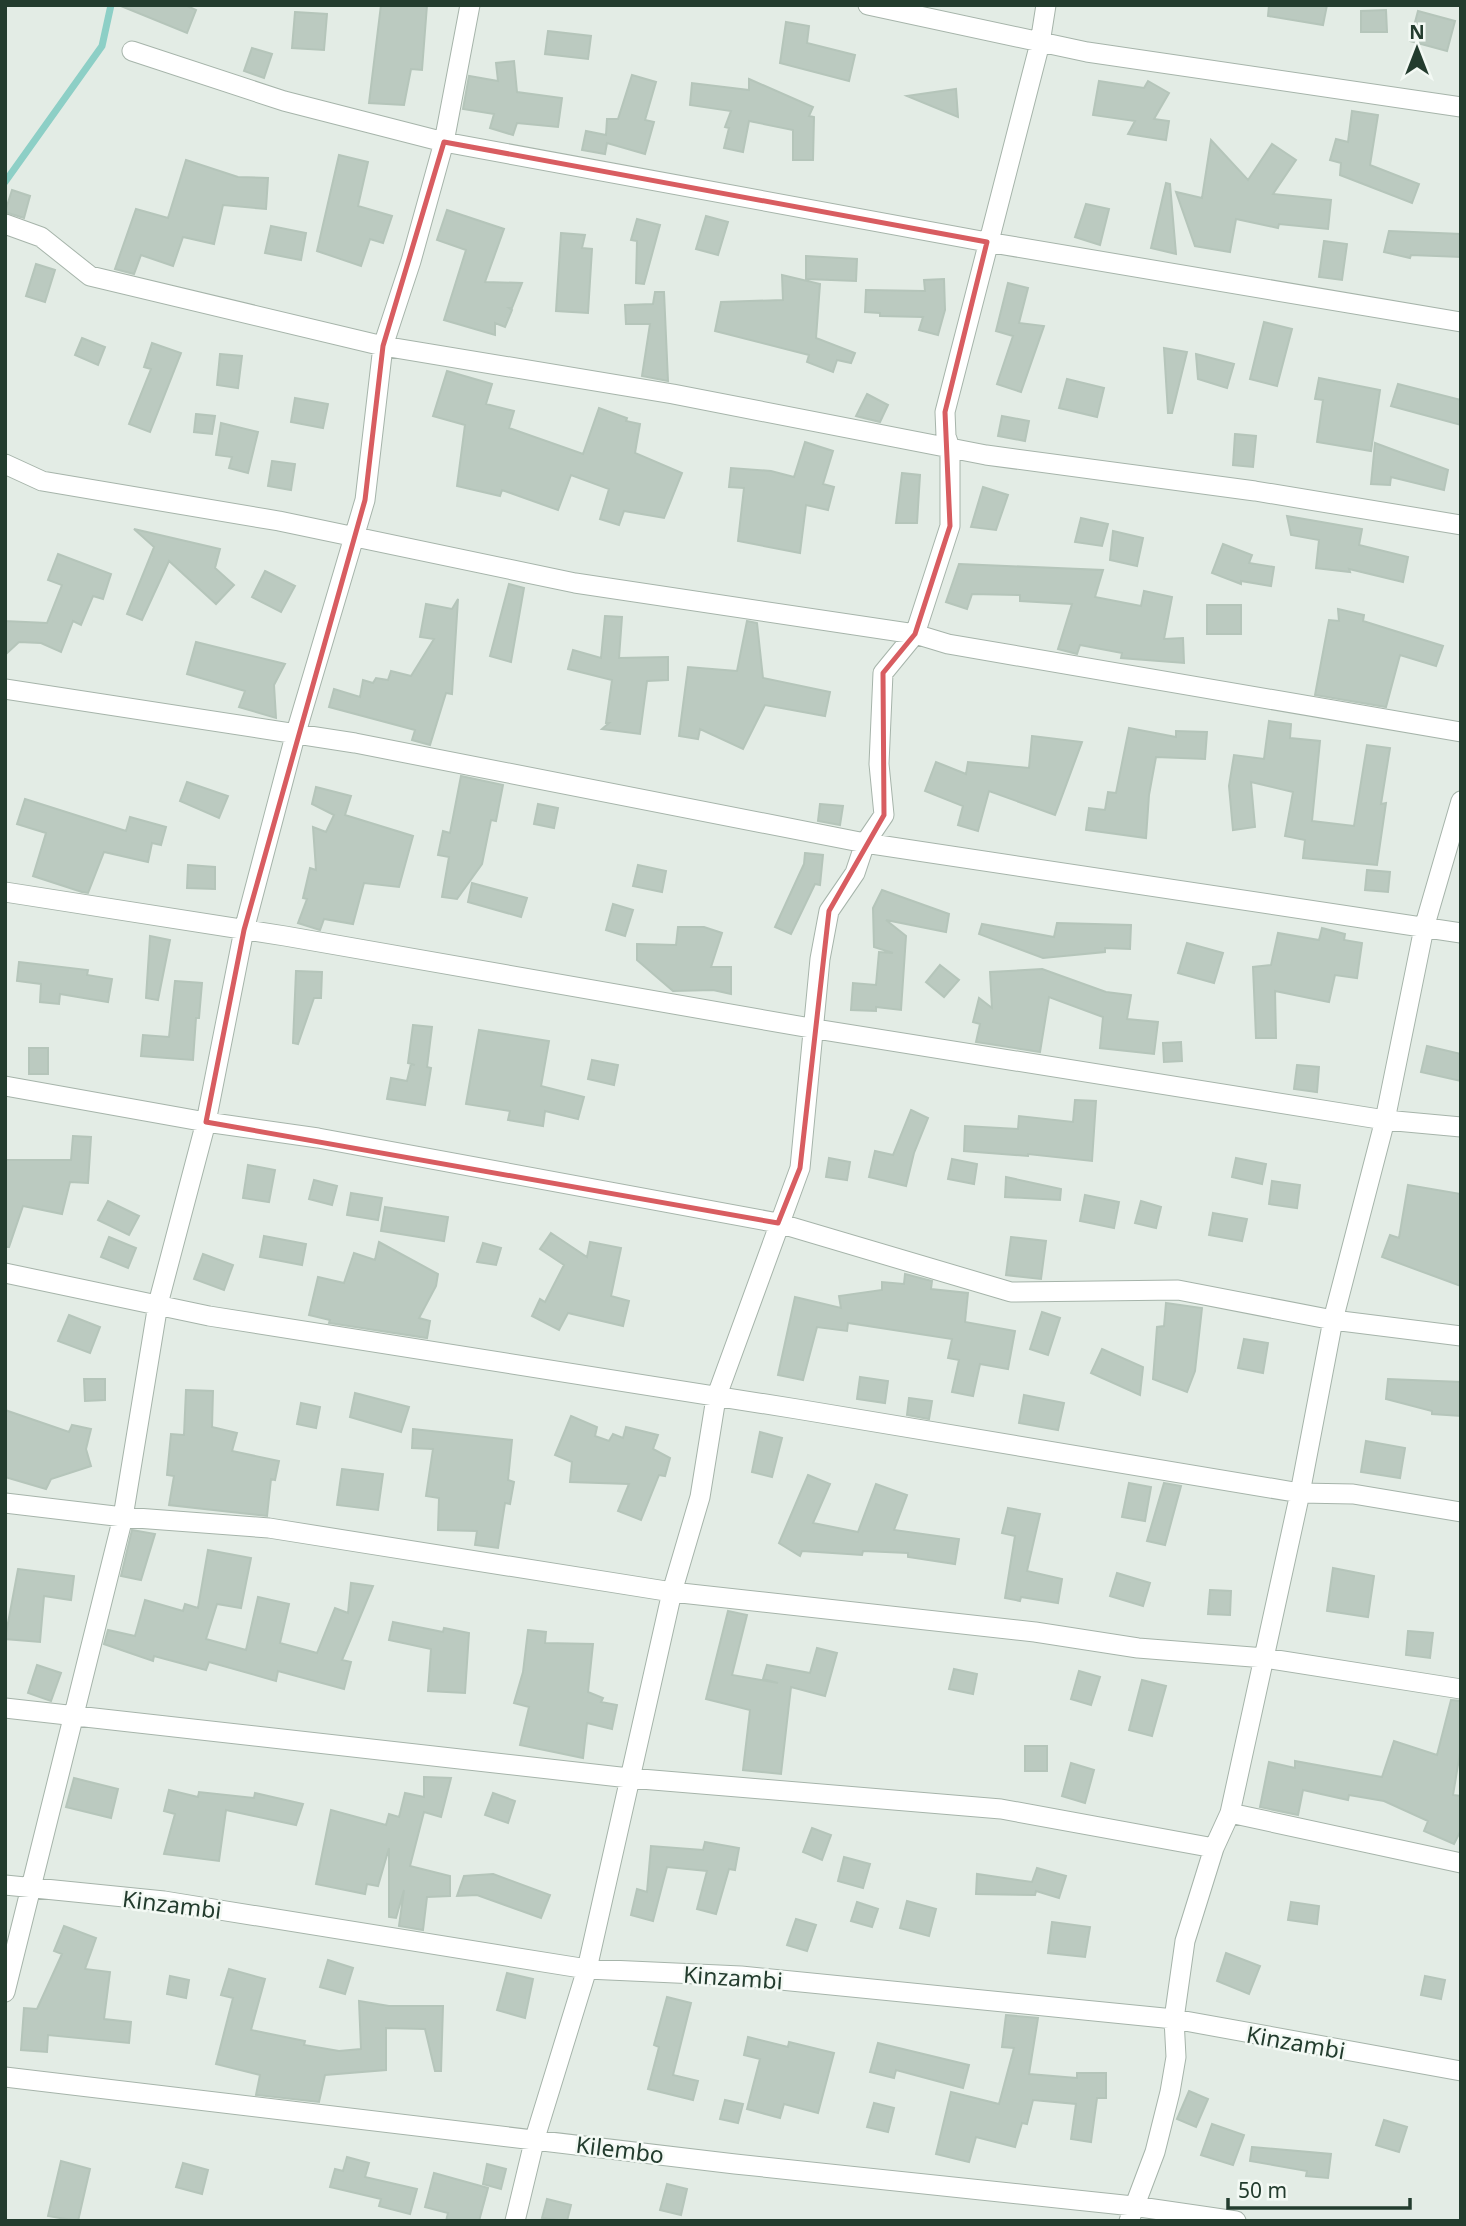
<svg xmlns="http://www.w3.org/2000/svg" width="1466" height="2226" viewBox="0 0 1466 2226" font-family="'Noto Sans',sans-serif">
	<rect width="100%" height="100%" fill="#e3ece5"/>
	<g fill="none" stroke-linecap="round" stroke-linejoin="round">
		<path stroke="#8dcfc6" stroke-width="7" d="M5,182l97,-136 9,-41"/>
	</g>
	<path fill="#bbcac0" stroke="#b5c5ba" stroke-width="2" d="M185,5l11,5 -9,23 -66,-27z
		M381,5h46l-5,65 -11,-1 -7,36 -35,-2z
		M1269,5h58l-4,20 -55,-9z
		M1386,10l1,22h-26v-21z
		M1418,11l37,10 -8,30 -37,-10z
		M295,12l32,2 -3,36 -32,-2z
		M786,22l23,4 -2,17 48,12 -6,26 -69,-18z
		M548,31l43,5 -3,23 -43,-5z
		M252,48l20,6 -8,24 -20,-7z
		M514,61l3,31 45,6 -4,29 -41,-4 -4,12 -23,-7 4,-14 -31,-5 6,-33 29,5 -2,-18z
		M632,75l24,7 -11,38 9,2 -9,32 -38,-11 -2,11 -23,-4 4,-19 20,4 1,-16h11z
		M749,79l64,28 -4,9 5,1 -1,43h-20v-30l-44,-9 -6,31 -19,-4 5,-20 -4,-1 6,-16 -41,-6 2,-22 57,7z
		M1099,81l45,7 4,-7 21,12 -15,26 15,2 -3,19 -38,-6 7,-13 -42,-6z
		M956,89l2,28 -51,-21z
		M1352,111l26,4 -8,50 49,19 -7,19 -72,-28 1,-12 -11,-3 6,-21 12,3z
		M1211,140l37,40 24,-36 24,16 -23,34 58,6 -3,29 -49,-5 -1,4 -42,-9 -6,33 -35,-6 -19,-54 26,6z
		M339,155l29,7 -10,44 34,10 -9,27 -13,-4 -9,27 -44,-15z
		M186,160l52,17 30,1 -2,31 -43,-4 -9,39 -31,-7 -10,29 -32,-11 -7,19 -19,-5 21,-60 32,9z
		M1166,183l4,1 6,70 -25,-6z
		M12,190l18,6 -6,22 -19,-6z
		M1086,204l23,5 -9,36 -25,-8z
		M447,210l57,19 -19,53 37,1 -10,25h-3l3,2 -7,17 -10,-4v12l-51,-15 22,-70 -29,-10z
		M706,216l22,6 -10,33 -22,-6z
		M637,219l23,6 -16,59 -8,-1 1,-42 -6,-1z
		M271,226l35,7 -5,27 -36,-7z
		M1389,231l72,3v23l-50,-2 -1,3 -26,-6z
		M561,233l24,2 -3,13 10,1 -4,64 -32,-2z
		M1324,241l23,3 -5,36 -23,-3z
		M806,256l51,3 -1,22 -50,-2z
		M36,264l19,6 -10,32 -19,-6z
		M782,275l38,9 -4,54 39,15 -4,10 -14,-3 -4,12 -26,-10 2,-7 -94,-24 6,-29 62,-2z
		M944,279l1,31 -7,25 -19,-5 4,-13 -43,-1v-3l-15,-1 1,-22 59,1 -1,-11z
		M1008,283l20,5 -9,35 25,3 -23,66 -24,-8 16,-48 -17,-5z
		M655,292h9l4,89 -26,-5 8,-52h-24l-1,-19 28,-1z
		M1264,322l28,7 -15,57 -27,-7z
		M82,338l23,9 -7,18 -23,-10z
		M152,343l29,10 -31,79 -21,-8 22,-55 -7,-2z
		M1164,348l23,4 -15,61h-4z
		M220,354l22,2 -4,32 -21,-3z
		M1196,354l38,10 -7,24 -29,-9z
		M447,371l45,13 -6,20 28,7 -5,17 74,26 16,-46 28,10 -1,3 14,3 -5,29 47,20 -18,45 -40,-7 -5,14 -19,-6 9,-30 -38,-14 -13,35 -56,-20 -2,6 -43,-10 8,-61 -32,-9z
		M1319,378l61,12 -9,61 -54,-9 6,-42 -8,-1z
		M1067,379l37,9 -7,29 -38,-9z
		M1398,384l63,16v25l-70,-19z
		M867,394l21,11 -8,17 -24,-6z
		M295,398l33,6 -5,24 -32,-6z
		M196,414l19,2 -3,18 -18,-2z
		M1002,416l27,5 -4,20 -27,-5z
		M221,423l37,9 -10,41 -19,-5 3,-11 -16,-2z
		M1235,434l21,2 -3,31 -20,-2z
		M805,442l28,9 -10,33 11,3 -6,23 -22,-5 -6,48 -62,-12 6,-53 -15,-1 2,-19 40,3 23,6z
		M1375,443l73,27 -4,20 -53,-13 -1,8 -19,-1z
		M272,461l23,3 -4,26 -23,-4z
		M902,473l18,2 -3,48h-21z
		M983,487l25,8 -12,35 -25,-3z
		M1287,516l75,13 -3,16 49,12 -5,25 -54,-13 1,3 -34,-4 3,-28 -28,-5z
		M1081,518l27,6 -6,22 -27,-4z
		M134,529l86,20 -5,19 19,17 -18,19 -47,-43 -27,59 -15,-6 27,-67z
		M1113,531l30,7 -6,28 -27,-6z
		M1223,544l29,11 -3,8 25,4 -3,19 -30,-5v3l-29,-11z
		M58,554l53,20 -8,25 -10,-3 -12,29 -8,-4 -12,31 -20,-9 -22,-1 -14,13v-34l42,2 15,-38 -14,-5z
		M959,564l144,6 -8,27 46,9 3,-15 28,6 -8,42 19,-1 1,25 -63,-5 1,-5 -42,-8 -3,9 -19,-5 14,-45 -52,-3v-6l-48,-1 -5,15 -21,-7z
		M265,571l30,15 -14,26 -29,-15z
		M509,584l15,4 -13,74 -21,-6z
		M458,599l-6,95 -6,-1 -16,52 -18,-5 3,-10 -86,-23 5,-18 26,8 3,-17 10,3 3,-5 12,2 3,-9 20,5 23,-37 -14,-2 6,-33 26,5z
		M1207,605h34v29h-34z
		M1338,609l26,6 -1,6 80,25 -7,20 -36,-11 -14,52 -71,-12 14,-75 10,1z
		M605,616l17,1 -3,41 49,-1v23l-21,1 -7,53 -38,-5 7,-6h-3l6,-43 -44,-11 5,-19 28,8z
		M747,621l10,2 6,55 67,14 -5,24 -60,-11 -22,44 -43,-20 -2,10 -19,-3 9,-69 49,4z
		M196,642l89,22 -11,21 2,33 -37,-11 6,-16 -58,-17z
		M1269,721l22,3 -1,14 30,3 -8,80 42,5 13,-81 23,3 -9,56 5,-1 -9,62 -74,-7 2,-18 -20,-4 8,-44 -42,-10 4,45 -22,3 -4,-44 5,-31 30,4z
		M1129,728l47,9v-6l31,1 -2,27 -49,-2 -7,38 -3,43 -60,-8 3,-22 16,2 3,-18 8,1z
		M1032,736l50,6 -27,73 -66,-24 -11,40 -20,-6 5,-19 -38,-15 11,-29 30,12 2,-12 61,6z
		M461,776l42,9 -7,36 -5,-1 -9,44 -25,35 -15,-2 7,-40 -11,-2 5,-24 7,2z
		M187,782l41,14 -9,22 -39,-17z
		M316,787l35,9 -6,19 68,21 -14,51 -35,-4 -11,41 -29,-5 -4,11 -22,-7 9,-24 -4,-1 7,-30 6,2 -3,-43 13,5 8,-17 -22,-11z
		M25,799l101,32 4,-14 36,10 -5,18 -9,-2 -4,19 -44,-10 -16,41 -6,-1 -49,-16 13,-43 -29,-9z
		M538,804l20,4 -4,20 -20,-4z
		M820,804l23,2 -3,19 -22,-4z
		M805,853l18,2 -3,30 -5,-1 -24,50 -16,-7 29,-63z
		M188,865l27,2v22l-28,-1z
		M638,865l28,6 -4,21 -29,-6z
		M1367,870l23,2 -2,20 -23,-2z
		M472,883l55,15 -6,19 -53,-15z
		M882,890l67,24 -3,18 -60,-12 20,16 -5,74 -25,-3v4l-25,-1 2,-27 23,2 3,-33 14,1 -19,-6 -1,-39z
		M613,904l20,6 -8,26 -19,-6z
		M1057,923l74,2 -1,24 -25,-1v4l-62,6 -64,-24 3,-10 72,13z
		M678,927h26l18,6 -11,34h20v27l-18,-4 -40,1 -36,-31v-16l39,1z
		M1322,928l23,6 -1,6 18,3 -5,35 -22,-3 -6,27 -54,-11 1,47h-20l-3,-71 18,-2 7,-32 41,7z
		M150,936l20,4 -12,60 -12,-2z
		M1187,943l36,10 -9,30 -36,-10z
		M19,962l69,8 -1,5 25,4 -4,23 -48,-8 -1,10 -19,-2 1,-18 -24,-3z
		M940,965l19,15 -15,17 -18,-15z
		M1042,969l64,23 25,3 -4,24 31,3 -4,32 -54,-6 3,-31 -54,-20 -9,55 -64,-10 4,-18 -7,-2 6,-24 13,10 -2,-36z
		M296,971l26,1 -1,26h-7l-16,46 -5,-1z
		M175,981l27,2 -3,35h-3l-3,42 -52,-4 2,-21 26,2z
		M413,1025l19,2 -5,40 4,1 -6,37 -38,-6 4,-21 16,3 4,-17 4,1 -7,-2z
		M479,1030l70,11 -8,45 43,11 -6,22 -33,-8 -2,15 -35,-6 2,-9 -44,-7z
		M1181,1042l1,19 -18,1 -1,-19z
		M1427,1046l34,8v27l-40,-9z
		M29,1048h19v26h-19z
		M592,1060l26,5 -4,20 -26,-6z
		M1297,1065l22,2 -2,25 -23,-3z
		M1075,1100l21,1 -4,60 -64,-7v2l-64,-5 1,-25 53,3 1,-13 54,6z
		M911,1110l17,8 -14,35 -8,33 -37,-9 6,-26 18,4z
		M73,1136l18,1 -3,46 -18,-1 -8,32 -39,-8 -14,41h-4v-87h66z
		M829,1158l21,4 -3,18 -21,-3z
		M1236,1158l30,6 -4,20 -30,-7z
		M952,1159l25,5 -3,20 -26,-5z
		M248,1165l27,5 -6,32 -26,-4z
		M1006,1177l55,12 -1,11 -55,-3z
		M314,1180l23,6 -5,19 -23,-6z
		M1272,1181l28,4 -3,23 -28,-4z
		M1408,1185l53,9v92l-79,-29 8,-22 9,3z
		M351,1193l31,5 -4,22 -31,-5z
		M1085,1195l34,7 -5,26 -34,-7z
		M108,1201l31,15 -10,19 -31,-15z
		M1141,1201l20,6 -5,21 -21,-5z
		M385,1207l63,10 -4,24 -63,-10z
		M1213,1213l34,6 -5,22 -33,-6z
		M551,1233l36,24 3,-15 31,6 -10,48 18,5 -6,25 -55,-13 -9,17 -27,-14 8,-17 5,3 19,-37 -24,-16z
		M264,1236l42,8 -4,21 -42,-8z
		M109,1237l27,11 -8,20 -27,-11z
		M1011,1237l35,4 -5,38 -35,-4z
		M379,1242l59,32 -2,12 -17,32 11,3 -3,17 -98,-15 1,-3 -21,-5 9,-38 26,6 10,-30 21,7z
		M483,1243l18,5 -5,17 -19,-3z
		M203,1254l30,11 -9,25 -30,-11z
		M905,1274l27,7 -1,8 37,4 -3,29 50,9 -7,38 -28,-5 -7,32 -21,-4 7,-32 -11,-2 4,-19 -104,-16 -1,8 -30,-4 -14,53 -25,-5 17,-78 46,11 -2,-12 43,-6v-8l22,2z
		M1166,1303l36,5 -7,63 -8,21 -34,-13 4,-52 7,-1z
		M1042,1312l18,6 -12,37 -18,-6z
		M69,1315l31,12 -10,26 -32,-12z
		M1244,1339l24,4 -5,30 -25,-5z
		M1102,1349l41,18 -3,28 -49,-22z
		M860,1377l28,4 -3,22 -28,-4z
		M84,1379h21v21l-20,1z
		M1388,1379l73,3v34l-29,-2v-3l-46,-12z
		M186,1390l27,1 -1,36 25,6 -5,18 47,10 -4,19 -4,-1 -4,37 -98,-11 5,-29 -7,-1 4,-41 13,1z
		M355,1393l54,14 -8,25 -51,-15z
		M1024,1395l40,8 -6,27 -39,-7z
		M909,1398l23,3 -3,18 -22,-4z
		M301,1403l19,4 -4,21 -19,-4z
		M5,1410l64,22 3,-7 19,4 -5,20 5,17 -40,13 -5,10 -41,-12z
		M571,1416l26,11 -2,9 14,5 4,-7 10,4 3,-11 32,8 -5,14 17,9 -5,18 -6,-1 -18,45 -23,-9 11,-27 -59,-2 2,-20 -17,-7z
		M413,1429l99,11 -4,40 6,2 -4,22 -5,-1 -7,45 -23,-3 2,-14 -39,-1 1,-32 -13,-2 7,-47 -21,-1z
		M760,1432l22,6 -10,39 -20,-5z
		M1366,1441l39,7 -5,30 -39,-6z
		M342,1469l41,5 -5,36 -41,-5z
		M808,1475l22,9 -17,39 45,9 18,-48 31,11 -13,35 65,9 -4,25 -47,-7v-4l-45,-2 -1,4 -60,-4 -2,5 -21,-13z
		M1129,1483l22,4 -6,34 -23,-4z
		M1164,1483l17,3 -16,59 -18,-4z
		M1008,1508l32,6 -13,57 35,8 -4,24 -37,-6 -1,4 -15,-3 10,-62 -13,-3z
		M132,1530l23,4 -14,46 -20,-4z
		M208,1550l43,8 -10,50 -24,-4 -11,35 40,11 12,-53 31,7 -9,39 37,10 18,-45 13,5 3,-30 22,3 -31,74 9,2 -7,27 -66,-18 -2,10 -67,-19 -3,8 -52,-14 -1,5 -49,-17 4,-14 27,6 10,-36 38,11 2,-7 13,4z
		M1333,1568l41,8 -6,41 -41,-6z
		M18,1569l56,7 -3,24 -27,-4 -4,46 -35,-3z
		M1117,1573l33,10 -7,23 -33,-10z
		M1210,1590l21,1 -1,24 -22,-1z
		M728,1611l19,4 -15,60 46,8 -15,-4 4,-14 43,8 7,-25 20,5 -12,43 -34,-9 -10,87 -38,-4 7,-60 -44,-11z
		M393,1622l50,10 1,-4 25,5 -4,60 -37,-2 3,-42 -42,-9z
		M528,1630l18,2 -1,11 48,1 -5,48 15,6 -2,4 16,3 -5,24 -25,-6 -4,35 -63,-13 9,-38 -15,-4 9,-31z
		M1408,1631l25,2 -3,25 -24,-3z
		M37,1665l24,8 -10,28 -23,-8z
		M954,1669l23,5 -4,20 -24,-5z
		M1079,1671l21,6 -9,28 -20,-6z
		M1142,1680l24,6 -14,50 -23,-6z
		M1451,1700l10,1v46l-8,48 8,1v34l-7,14 -30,-13 4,-10 -44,-20 -35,-6 -1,5 -45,-10 -5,25 -38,-8 9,-45 26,6v-7l87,16 12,-36 43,14z
		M1025,1746h22v25h-22z
		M1071,1763l23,7 -9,33 -23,-7z
		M424,1777l27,1 -10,39 -17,-5 -14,54 40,10v20l-23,1 -4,33 -24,-4 5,-36 -8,28 -7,-1v-69l-11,38 -11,-2 -2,10 -49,-10 15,-74 55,15 3,-11 10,3 6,-24 19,4z
		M74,1778l44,11 -7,29 -45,-11z
		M169,1790l29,7 1,-5 55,6 1,-5 48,11 -7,21 -70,-15 -7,51 -55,-7 11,-40 -11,-3z
		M493,1793l22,8 -7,22 -23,-8z
		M812,1828l19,7 -9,25 -19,-8z
		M705,1842l34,6 -4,22 -6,-1 -13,45 -19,-5 10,-38 -40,-4 -14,54 -22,-6 6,-26 10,3 4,-46 52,4z
		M844,1857l26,7 -7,24 -25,-7z
		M1037,1868l29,8 -7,22 -23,-7 -1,4 -59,-1 1,-20 55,8z
		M493,1874l57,21 -9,23 -64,-23 -20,1 7,-20z
		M907,1901l29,8 -7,27 -29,-8z
		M857,1902l21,7 -6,18 -21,-6z
		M1291,1902l28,4 -2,18 -29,-4z
		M796,1919l20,6 -9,26 -20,-6z
		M1052,1922l38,5 -5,30 -37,-4z
		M64,1926l32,12 -11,31 25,3 -6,47 27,3 -2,21 -81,-8 -1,17 -26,-2 3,-42 13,1 25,-55 -8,-3z
		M1226,1953l34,13 -11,28 -32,-13z
		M328,1960l25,8 -8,26 -25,-7z
		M229,1969l36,10 -14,51 54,11 -1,4 35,6 22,-2 -2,-48 30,5h54l-2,65h-6l-10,-42 -39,-1v42l-61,5 -6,27 -63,-7 4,-20 -44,-11 17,-66 -12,-3z
		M507,1973l26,6 -8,39 -28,-8z
		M170,1976l19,4 -3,18 -19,-4z
		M1425,1976l20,4 -4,19 -20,-4z
		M667,1997l24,6 -18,72 25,6 -5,19 -45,-11 11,-42 -5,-2z
		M1006,2015l32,3 -9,56 48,4v-5h29v25h-9l-6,44 -20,-3 5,-35 -43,-4 -6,24 -5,-1 -7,24 -39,-10 -7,25 -33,-8 15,-62 48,12 15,-56 -12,-1z
		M748,2037l40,10 1,-5 45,11 -16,60 -34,-9 -4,14 -33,-9 13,-50 -16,-4z
		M878,2043l91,22 -6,23 -67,-18 -2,8 -24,-6z
		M1189,2091l19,8 -12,28 -19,-8z
		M725,2100l18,4 -5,19 -18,-4z
		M874,2103l20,5 -6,24 -21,-5z
		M1384,2120l23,7 -8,25 -23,-7z
		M1212,2124l32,11 -11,30 -32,-10z
		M1252,2147l79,7 -3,24 -22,-2 1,-5 -57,-10z
		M347,2157l22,6 -4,14 52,12 -7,25 -31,-8 2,-7 -51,-12 5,-18 8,2z
		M61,2161l29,8 -12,52 -30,-5z
		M183,2163l25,7 -6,24 -26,-7z
		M487,2164l19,5 -5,20 -18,-5z
		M434,2173l54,15 -9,33h-33l2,-8 -23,-6z
		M667,2184l20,5 -6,26 -21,-5z
		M547,2199l24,6 -4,16 -25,-3z"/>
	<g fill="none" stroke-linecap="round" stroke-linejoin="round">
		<g stroke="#a6b4aa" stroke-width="21">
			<path id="street" d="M868,5l219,47 374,55
				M132,51l152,50 160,41 543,100 474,80
				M5,224l36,13 49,39 293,70 290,48 313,61 269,36 206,34
				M5,464l37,17 237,40 296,62 340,51 33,10 513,88
				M5,689l350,54 510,100 596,90
				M5,892l280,44 531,93 569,91 76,7
				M5,1086l201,36 112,16 460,85 233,69 167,-2 155,30 128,16
				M5,1273l204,43 588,93 503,84 53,1 108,18
				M5,1503l118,14 146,11 403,64 363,40 103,16 127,10 196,31
				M5,1708l624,70 372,31 213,39
				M1230,1813l231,50
				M5,1885l159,16 423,68 154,7 433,43 287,52
				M5,1992l118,-475 35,-213 48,-182 38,-192 51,-194 70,-236 18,-154 28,-85 33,-119 26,-137
				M5,2077l730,87 398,42 103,15
				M515,2221l20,-83 52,-169 85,-377 28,-95 16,-99 84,-230 20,-209 9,-48 26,-38 10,-30 19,-28 -5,-51 4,-91 32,-39 35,-108v-78l-4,-12 -1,-24 95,-369 6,-38
				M1129,2221l26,-69 15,-60 6,-35 -2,-38 11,-78 29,-93 16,-35 70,-320 33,-173 52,-200 39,-192 37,-127"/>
		</g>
		<use href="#street" stroke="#fff" stroke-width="19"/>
	</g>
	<path fill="none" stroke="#d85d61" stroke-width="5" stroke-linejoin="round" d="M444,142l543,100 -42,170 5,114 -35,108 -32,39 1,142 -55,96 -29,257 -22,55 -572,-101 38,-192 121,-430 18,-154z"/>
	<g text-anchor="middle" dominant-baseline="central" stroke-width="5" stroke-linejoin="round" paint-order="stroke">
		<g font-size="23" fill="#233c2e" stroke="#f3f9f4">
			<text transform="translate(172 1904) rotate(7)">Kinzambi</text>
			<text transform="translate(733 1977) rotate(4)">Kinzambi</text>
			<text transform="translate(1296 2042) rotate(10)">Kinzambi</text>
			<text transform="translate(620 2149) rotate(7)">Kilembo</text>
		</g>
	</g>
	<rect width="1466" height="2226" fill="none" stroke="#233c2e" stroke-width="14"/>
	<g transform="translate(1417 49)" stroke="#f3f9f4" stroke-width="5" paint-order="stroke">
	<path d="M0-5L12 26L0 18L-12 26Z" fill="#233c2e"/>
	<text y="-10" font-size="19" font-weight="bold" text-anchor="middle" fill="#233c2e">N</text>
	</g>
	<path d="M1228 2198v10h182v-10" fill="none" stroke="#233c2e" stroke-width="3.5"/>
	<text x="1238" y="2198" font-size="21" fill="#233c2e" stroke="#f3f9f4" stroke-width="5" paint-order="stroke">50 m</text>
</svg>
